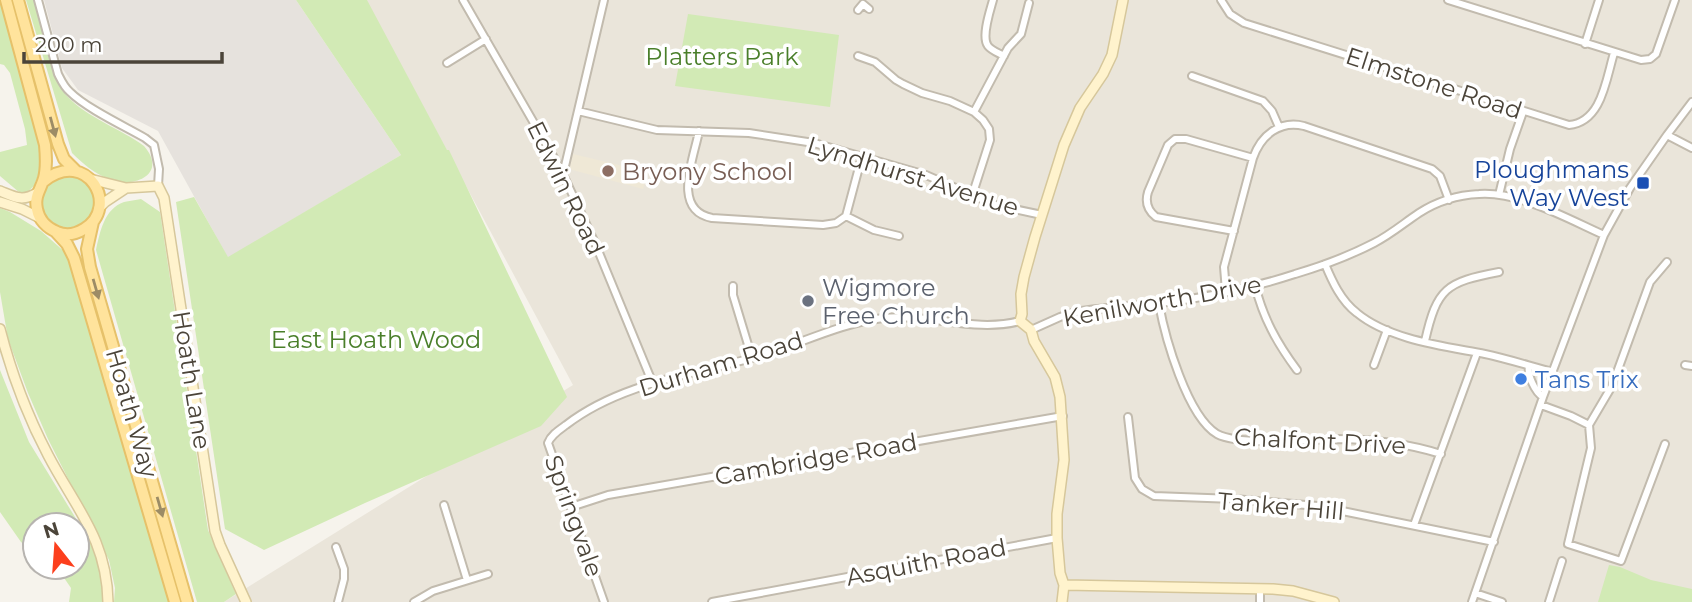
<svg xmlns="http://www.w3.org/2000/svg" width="1692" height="602" viewBox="0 0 1692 602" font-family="Montserrat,sans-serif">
	<rect width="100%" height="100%" fill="#f6f3ec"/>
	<path fill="#eae5da" d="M366,0h1326v602h-1468l349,-217z"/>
	<path fill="#e6e2dd" d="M44,0h252l105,155 -173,103 -70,-127 -80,-41 -16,-22z"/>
	<path fill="#efe8d6" d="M573,154l75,18 -5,17 -74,-20z"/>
	<path fill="#d2eab5" d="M0,0h2l38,140 2,25 -8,21 -9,8 -5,-1 -20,-17v-24l27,-7 -2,-16 -15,-56 -6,-8 -4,-1z
		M26,0h9c6,25 15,78 32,96 19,21 54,33 77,50 25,29 -12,43 -35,33 -14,-5 -27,-16 -37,-26z
		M296,0h71l80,150h2l118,247 -26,29 -176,77 -101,47 -39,-21 -49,-327 18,-5 34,60 173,-102z
		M688,14l151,21 -9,72 -155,-21z
		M40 203a27 27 0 1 1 54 0a27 27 0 1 1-54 0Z
		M141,199l19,13 48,318 28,64 -12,8h-27l-101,-352c4,-18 8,-41 28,-48 5,-1 12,-2 17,-3z
		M0,208l10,4 31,19 25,22 59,188 45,161h-56l1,-14 -6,-28 -61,-121 -20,-46 -20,-54 -8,-47z
		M0,370l29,72 68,111 6,27v22h-34l2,-14 -11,-16 -7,-5h24v-42h-42v28l-14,-11 -21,-30z
		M1609,565l11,2 31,13 41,9v13h-94z"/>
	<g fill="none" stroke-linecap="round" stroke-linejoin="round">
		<g stroke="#c2bbae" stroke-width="10">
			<path id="street" d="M38,0l20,74c3,6 6,13 12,18 16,16 54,34 75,46l9,7 5,24 -1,17
				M463,0l98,170 34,73 58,141
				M993,0c-3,11 -12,37 -5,46 4,5 11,7 16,10
				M1221,0l9,14 14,9 325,102c33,-3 37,-46 45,-72
				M1448,0l193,60 9,-1 6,-5 19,-54
				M858,10l5,-6 6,5
				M1585,44l14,-44
				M858,56l17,6 21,18 7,4 19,9 28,8 24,11 9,8 6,9 1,11 -18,56
				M447,63l39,-24
				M1192,76l71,25 9,10 7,16
				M578,111l79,19 92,3 65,10 112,32 69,30 47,10
				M974,112l34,-64 13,-14 8,-31
				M699,131c-5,27 -28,79 13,87l111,7 13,-2 10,-7 16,-60
				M1667,135l25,13
				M561,170l4,-4 39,-166
				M1499,195l11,-46 13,-37
				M846,216l28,14 25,6
				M1234,231l-78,-14c-9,-7 -11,-15 -8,-25l20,-47 7,-6h11l67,19
				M1325,264c7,17 16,37 32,49 33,27 87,33 128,41 23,5 45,12 68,18
				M1255,285c8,33 22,58 42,85
				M733,286v9l19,63
				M1226,291l-2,-24 29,-109c8,-23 27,-38 51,-32l128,43 8,7 9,24
				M1159,304c6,33 28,112 58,130 23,12 90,6 118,5 37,0 71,4 106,15
				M1031,330l29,-13 15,-5c28,-5 57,-5 85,-9 45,-5 92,-15 135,-29 27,-8 54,-18 79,-31 16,-8 30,-20 45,-30 17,-11 39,-18 60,-19 40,-3 89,25 125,41
				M1425,341c12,-53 21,-59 74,-69
				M1374,365l13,-35
				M1685,365l7,1
				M1529,366c-2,9 6,26 14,31
				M1541,405l30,11 18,9 2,23 -23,96 53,17 44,-117
				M1128,417l7,61 7,11 12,7 80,3 84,7 176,36
				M1589,425l23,-39 38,-104 17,-20
				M444,505l23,75
				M571,507l37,-12 455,-79
				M1414,525l63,-172
				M336,547l8,22v10l-6,23
				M1475,593l27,9
				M414,602l19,-11 55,-17
				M604,602l-56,-159c3,-8 11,-13 18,-18 57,-44 133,-51 200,-71 38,-12 76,-31 117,-36 45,-5 92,15 137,3
				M712,602l345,-64
				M1260,602v-14
				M1472,602l71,-205 61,-162 26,-47 37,-53 25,-33
				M1549,602l13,-41"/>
		</g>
		<g stroke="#d6c79b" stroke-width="12">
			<path id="secondary" d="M90,179l36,9 32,-2 6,12 51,333 5,14 26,57
				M0,191c15,6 22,11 37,2
				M0,202l22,7 18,9
				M99,208l6,-6 21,-14
				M0,329c11,43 27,86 48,126 27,52 59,84 60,147
				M1064,585l209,4 20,2 41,11
				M1062,602l2,-17 -4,-12 -3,-35v-24l7,-54 -4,-63 -5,-20 -21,-36 -3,-11 -11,-9 2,-7 -1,-20 3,-17 11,-40 18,-57 11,-35 16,-37 23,-34 9,-19 11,-55"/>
		</g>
		<g stroke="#e6c16a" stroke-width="14">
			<path id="primary" d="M6,0l39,145c1,11 2,22 -1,33 -3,11 -10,18 -7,31 2,11 10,19 20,23 9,4 19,2 27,-3 37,-22 3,-82 -40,-48
				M18,0l40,144 6,15 12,12
				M93,222l-6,27 3,18 97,335
				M56,232l11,12 7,14 101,344"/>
		</g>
		<use href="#street" stroke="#fff" stroke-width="6"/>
		<use href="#secondary" stroke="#fff3cd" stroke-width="9"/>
		<use href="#primary" stroke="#ffe39c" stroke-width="10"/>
	</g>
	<defs><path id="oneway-solid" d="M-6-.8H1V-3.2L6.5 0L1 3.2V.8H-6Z" transform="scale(1.75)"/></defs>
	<g fill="#9c8c66">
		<use href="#oneway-solid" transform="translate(53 127) rotate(75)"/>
		<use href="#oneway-solid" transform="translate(96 289) rotate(74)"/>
		<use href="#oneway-solid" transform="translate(160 507) rotate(74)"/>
	</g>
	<circle fill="#8d6e63" stroke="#fff" stroke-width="2.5" cx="608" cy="171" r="7"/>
	<rect fill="#1a4fb4" stroke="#fff" stroke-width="2.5" x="1636" y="176" width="14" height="14" rx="3.5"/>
	<circle fill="#6b7280" stroke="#fff" stroke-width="2.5" cx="808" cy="301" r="7"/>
	<circle fill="#3f7fe0" stroke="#fff" stroke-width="2.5" cx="1521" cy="379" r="7"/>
	<g text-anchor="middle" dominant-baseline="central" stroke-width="7" stroke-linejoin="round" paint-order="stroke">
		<g font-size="24" fill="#4a7f2a" stroke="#fff">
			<text x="722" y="56">Platters Park</text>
			<text x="376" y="339">East Hoath Wood</text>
		</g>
		<g font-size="24" fill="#4b4439" stroke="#fff">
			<text transform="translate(1434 83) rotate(18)">Elmstone Road</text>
			<text transform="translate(913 176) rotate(17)">Lyndhurst Avenue</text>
			<text transform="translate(566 188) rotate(64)">Edwin Road</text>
			<text transform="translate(1162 301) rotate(-10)">Kenilworth Drive</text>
			<text transform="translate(721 364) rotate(-17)">Durham Road</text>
			<text transform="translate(192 380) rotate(81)">Hoath Lane</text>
			<text transform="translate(132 413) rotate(74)">Hoath Way</text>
			<text transform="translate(1320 441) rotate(3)">Chalfont Drive</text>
			<text transform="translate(816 459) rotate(-10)">Cambridge Road</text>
			<text transform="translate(1281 506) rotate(5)">Tanker Hill</text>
			<text transform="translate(574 516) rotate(70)">Springvale</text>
			<text transform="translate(926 562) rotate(-11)">Asquith Road</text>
		</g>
		<g font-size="24" fill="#164399" stroke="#fff" text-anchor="end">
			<text x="1629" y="169">Ploughmans<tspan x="1629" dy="28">Way West</tspan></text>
		</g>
		<g font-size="24" fill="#785e54" stroke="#fff" text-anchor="start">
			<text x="622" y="171">Bryony School</text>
		</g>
		<g font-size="24" fill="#5b616d" stroke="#fff" text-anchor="start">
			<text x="822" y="287">Wigmore<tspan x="822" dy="28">Free Church</tspan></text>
		</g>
		<g font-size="24" fill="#366cbe" stroke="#fff" text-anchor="start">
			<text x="1535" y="379">Tans Trix</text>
		</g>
	</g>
	<g transform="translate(56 546) rotate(343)"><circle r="33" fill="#ffffff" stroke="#b7b4b0" stroke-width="2"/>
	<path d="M0-5L12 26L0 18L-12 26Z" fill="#fc3f1d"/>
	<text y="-10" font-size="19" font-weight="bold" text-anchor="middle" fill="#4b4439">N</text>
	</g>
	<path d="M24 52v10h198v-10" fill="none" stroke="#4b4439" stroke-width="3.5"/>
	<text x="35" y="52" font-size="21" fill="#4b4439" stroke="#ffffff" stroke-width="5" paint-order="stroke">200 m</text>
</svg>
